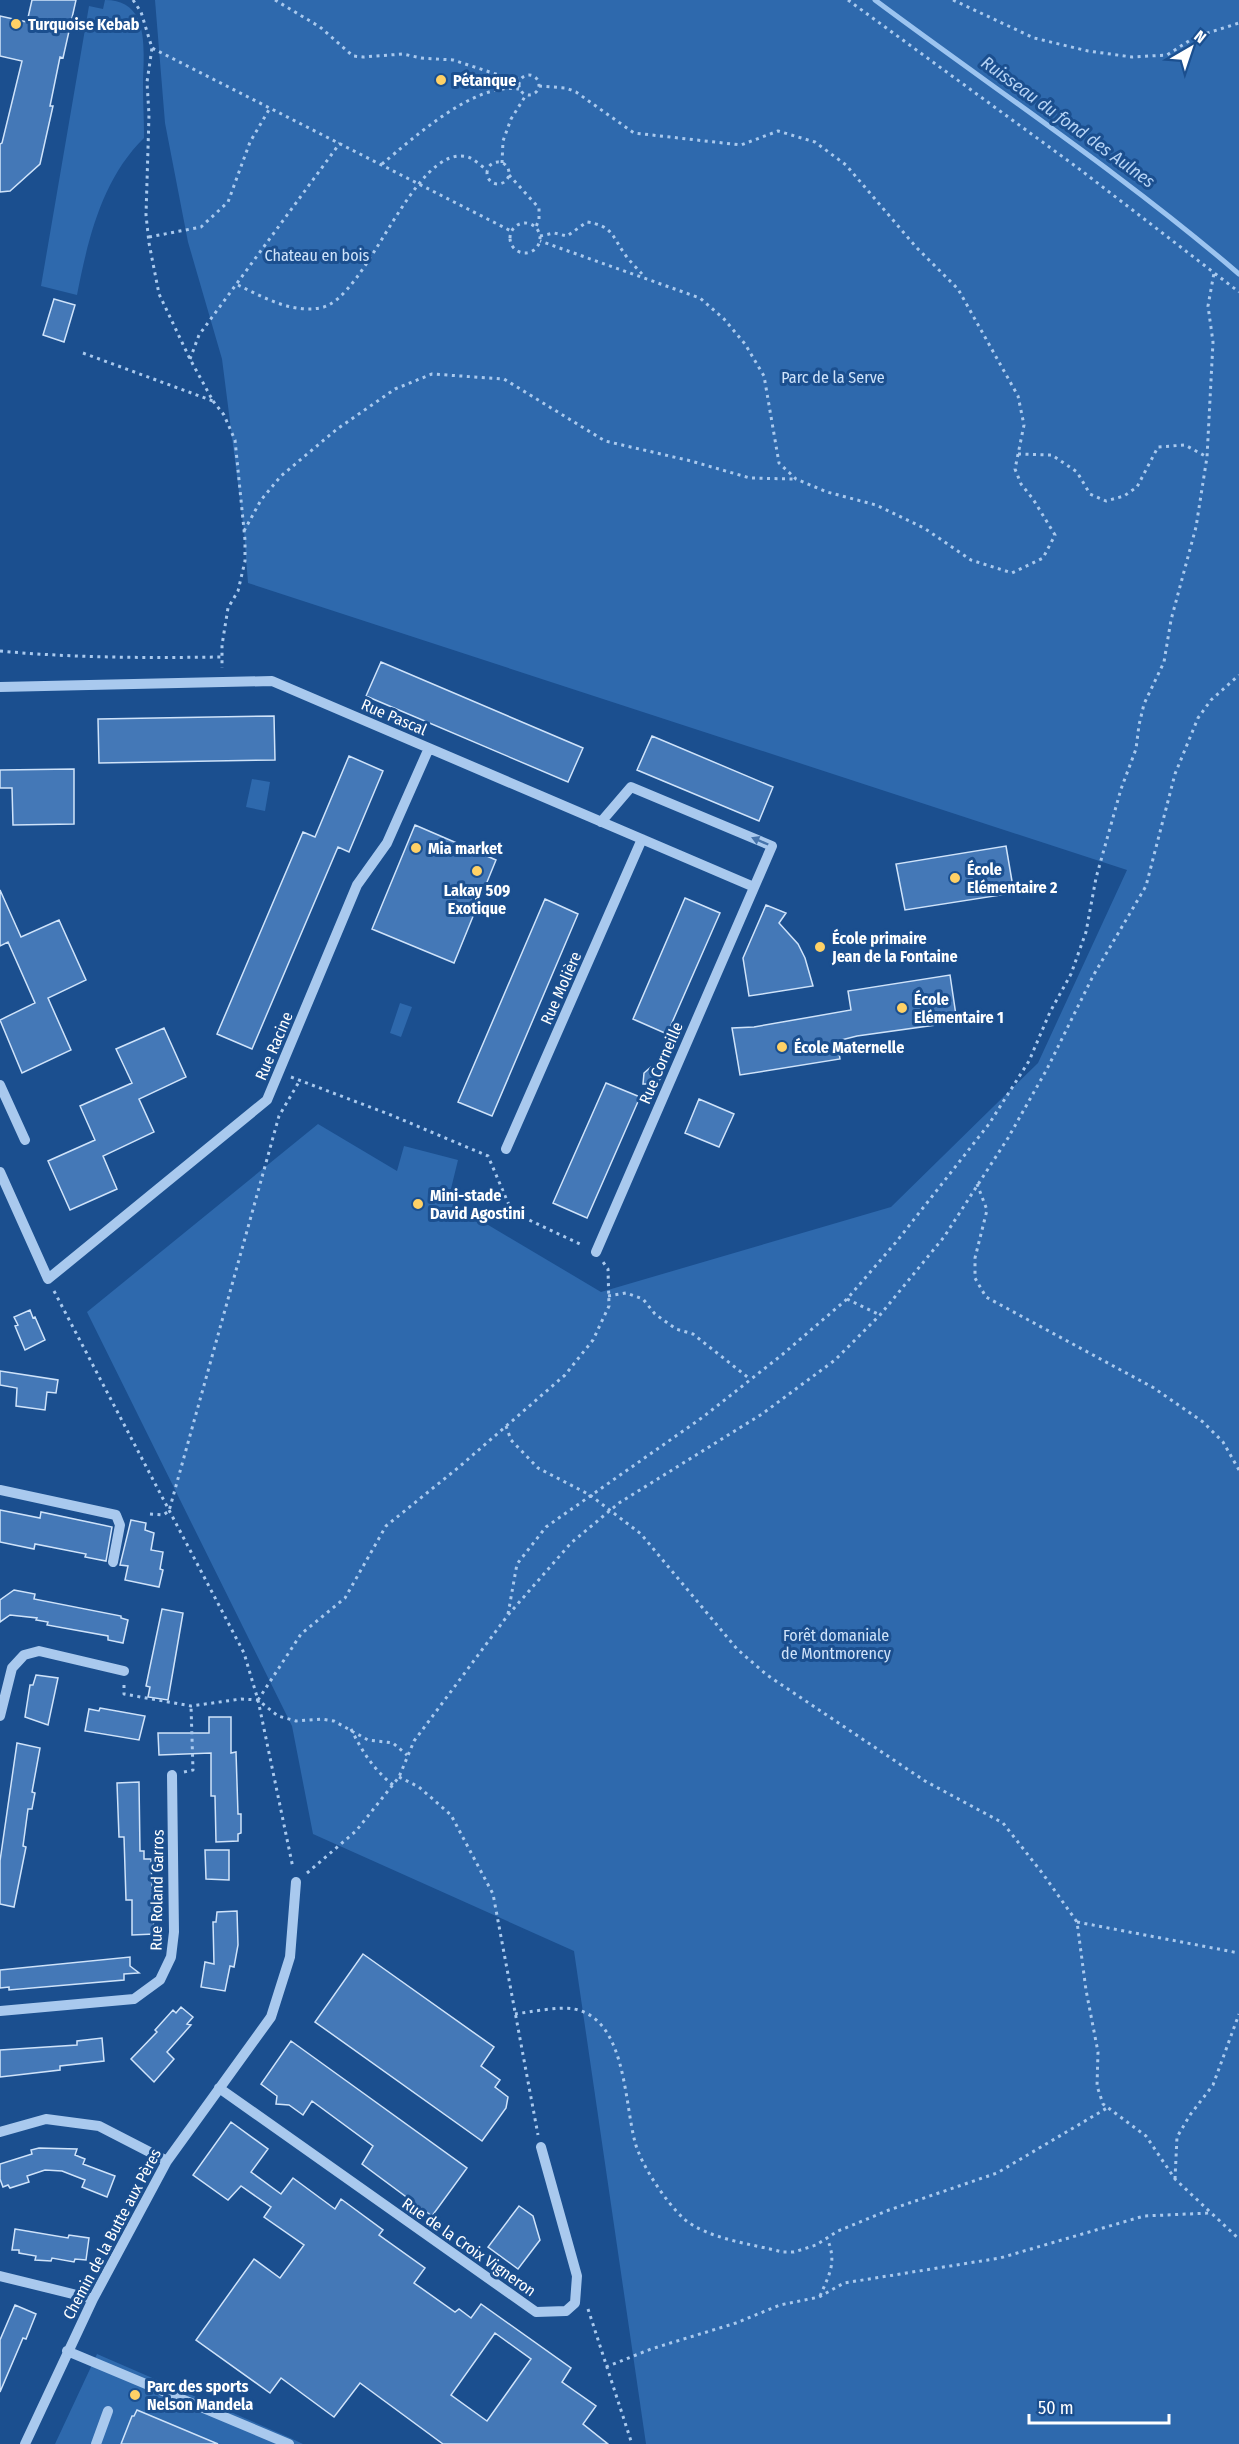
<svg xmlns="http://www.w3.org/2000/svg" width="1239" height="2444" viewBox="0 0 1239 2444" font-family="'Fira Sans Condensed',sans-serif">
	<rect width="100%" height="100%" fill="#1b4f8f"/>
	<path fill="#2e69ad" d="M105,0c47,0 38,53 38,86 0,17 1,34 1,52 -42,41 -56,101 -67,157l-36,-9 48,-280 14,3z
		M155,0h1084v2444h-593l-72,-493 -261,-117 -21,-108 -205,-414 231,-188 79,47 7,-25 54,14 -10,41 153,91 290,-85 147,-144 89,-193 -879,-287 -4,-52 -22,-172 -34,-117 -23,-119z
		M252,779l18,3 -5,29 -19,-4z
		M400,1003l12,4 -11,30 -11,-4z
		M97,2354l191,83 15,7h-248z"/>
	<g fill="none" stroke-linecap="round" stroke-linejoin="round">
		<path stroke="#9cc4f0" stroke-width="5" d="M875,0c122,91 249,175 364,274"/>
	</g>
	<path fill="#4478b7" stroke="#cfe3fa" stroke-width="1.5" fill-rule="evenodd" d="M32,0h44l-13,58 -3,-1 -10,49h3l-13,58 -30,27 -10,1v-48l2,-1 20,-82 -22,-5v-40l27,6z
		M54,299l21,6 -11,37 -21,-7z
		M381,662l202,86 -15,34 -202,-86z
		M274,716l1,44 -176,3 -1,-44z
		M652,736l121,51 -14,34 -122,-51z
		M349,756l34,15 -34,81 -11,-5 -86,202 -35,-15 86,-202 12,5z
		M74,769v55l-61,1 -1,-37h-12v-18z
		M415,825l81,35 -42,103 -82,-34z
		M1006,846l8,47 -109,17 -9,-46z
		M0,890l21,47 38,-17 27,60 -38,18 23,52 -49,23 -22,-53 35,-17 -27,-61 -8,4z
		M685,898l35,15 -53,121 -34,-15z
		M545,899l33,15 -86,202 -34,-14z
		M766,905l20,8 -7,10 19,21 7,14 8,28 -64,10 -6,-38z
		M950,975l7,47 -100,14 -20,5 3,18 -100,16 -8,-47 22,-1 97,-17 -3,-19z
		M164,1028l22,49 -47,22 15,33 -51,24 14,33 -47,21 -22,-49 47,-21 -15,-34 52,-23 -16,-34z
		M651,1067l9,4 1,7 -5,6h-13l1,-11z
		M606,1083l34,14 -53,121 -34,-15z
		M699,1099l35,15 -15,33 -34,-14z
		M30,1310l3,8 2,-1 10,23 -20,10 -10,-24 3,-1 -4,-8z
		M0,1371l58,9 -2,13 -9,-1 -2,18 -29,-4 1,-18 -17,-3z
		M0,1510l40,8 1,-6 71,15 -6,34 -21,-4 1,-3 -51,-10 -1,5 -34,-7z
		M131,1520l15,3 -1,7 9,3 -3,17 12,2 -3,17 3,1 -4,17 -34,-7 3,-14 -8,-1z
		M14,1590l21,4 -1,5 87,17v2l7,2 -5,23 -15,-3v-4l-61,-11 1,-3 -12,-2 1,-2 -27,-3 -10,7v-22z
		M162,1609l21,4 -15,87 -20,-3 2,-10 -4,-1z
		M36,1675l22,3 -10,47 -23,-8 5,-32h3z
		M100,1708l45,8 -6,24 -54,-9 4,-22 10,2z
		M209,1717h22v36l5,-1 2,62h3v19l-3,1v7l-22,1 -1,-46h-4v-43l-52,2 -1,-22h51z
		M17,1743l23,5 -8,44 3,1 -3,16h-4l-5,37 3,1 -12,60 -14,-3v-43z
		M139,1782l1,69h4v8h7l3,75 -22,1v-35h-6l-2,-63h-5l-2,-54z
		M205,1850h24v30l-23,-1z
		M237,1911l1,34 -4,22 -4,-1 -5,25 -24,-4 4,-25 9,2 -1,-42h3l1,-10z
		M363,1954l131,93 -13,19 19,14 -5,7 13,10 -2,11 -24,33 -167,-119z
		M130,1957v9l9,7 -15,1v6l-115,10v-3l-9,1v-18z
		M181,2007l12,10 -6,7 4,1 -24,27 7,7 -20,23 -23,-23 26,-27 -2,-2 18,-20 3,3z
		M102,2038l2,23 -44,5v4l-60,7v-27l77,-5v-4z
		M291,2041l176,127 -35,48 -70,-52 11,-18 -61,-45 -9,14 -14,-10 -13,-1 1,-8 -16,-12z
		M231,2122l37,27 -17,23 30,22 12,-16 42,31 6,-10 42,31 -4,5 46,33 -11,15 41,29 4,-3 12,9 10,-14 90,64 -9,14 34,24 -13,18 25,20h-165l-83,-61 -26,34 -53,-39 -11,15 -74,-53 58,-81 26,19 24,-33 -40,-28 7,-10 -30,-21 -13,14 -35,-25zM495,2333l36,26 -44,62 -36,-26z
		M39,2148l38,1 -2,6 10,4 -2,5 32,12 -8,21 -25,-10 3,-7 -23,-9 -17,-1 -18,6 2,6 -19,6 -2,-3 -5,2 -3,-8v-15l32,-10 -1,-4z
		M519,2206l14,10 7,24 -22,29 -30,-22z
		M15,2229l53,9 1,-3 20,3 -3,22 -11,-1 -1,3 -22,-4 -1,3 -16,-1 1,-4 -17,-3v-3h-7z
		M15,2305l21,9 -10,25 -3,-1 -23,54v-52z
		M137,2410l81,34h-97l11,-28h2z"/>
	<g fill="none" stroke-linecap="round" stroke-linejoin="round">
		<path stroke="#a9c9ee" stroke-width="3" stroke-dasharray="3 4.5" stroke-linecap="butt" d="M133,0l8,12 11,36 359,183
			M275,0l45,27 33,29 10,1 40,-3 18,4 32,2 58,19h9
			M848,0l230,168 161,124
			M953,0l81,38 54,13 44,6 35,-2 28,-18 44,-14
			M519 85a10 10 0 1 1 20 0a10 10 0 1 1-20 0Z
			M539,86l27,2 10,4 58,41 107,12 37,-14 37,11 31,23 70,82 42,42 60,107 6,29 -9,44 6,15 12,15 22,36 -12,23 -31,15 -41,-13 -47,-32 -48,-23 -49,-13 -31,-13 -17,-16 -15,-87 -19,-32 -21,-25 -24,-21 -160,-57
			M487 173a11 11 0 1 1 22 0a11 11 0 1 1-22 0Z
			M502,163l1,-22 8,-22 15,-24
			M382,164c33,-27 92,-82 137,-75
			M509,175l30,33v11l-3,8
			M510 238a15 15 0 1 1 30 0a15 15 0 1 1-30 0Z
			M540,236l14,-3 13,3 20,-14c25,4 24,12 37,31 5,8 13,15 19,22
			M149,237l52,-10 27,-25 22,-60 20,-34
			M238,285c25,12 52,28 82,23 48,-8 93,-166 148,-151 6,2 13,9 19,13
			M83,353l130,48 -23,-42 -31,-65 -10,-51 -3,-28 3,-100 -2,-33 5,-34
			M190,359l9,-24 141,-192
			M213,401l11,14 11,25 10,100v21l-7,30 -10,17 -6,37v23
			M1018,454l34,1 25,17 13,22 16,7 18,-5 13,-9 21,-40 27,-2 22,12
			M244,531l17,-31 20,-24 56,-47 58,-40 37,-15 72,5 101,62 86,20 59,17 44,1
			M0,651c74,7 148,7 222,6
			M291,1077l100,38 97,41 24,56 70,33
			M977,1184l10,26 -12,48v20l11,19 168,91 49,34 20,20 16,28
			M54,1291l190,362 14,47 35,168
			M608,1296l18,-3 17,6 12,15 21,15 17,5 57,45
			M847,1299l33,16
			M506,1426l5,14 27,28 52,27 51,39 96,115 30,26 158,106 78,42 40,51 34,48 9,68 12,62 -1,34 6,18 43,32 29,43 64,60
			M150,1514l13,1 6,-4 110,-395 21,-36
			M508,1614l9,-50 29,-37 157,-110 80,-63 64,-55 50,-58 92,-117 40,-63 21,-49 21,-38 15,-42 10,-54 25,-89 15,-40 3,-24 5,-21 20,-42 7,-42 25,-93 11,-70 6,-115 -5,-36 6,-33
			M124,1685v9l67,12 50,-7 17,1 20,16 18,5 26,-2 12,2 34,19 25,3 14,12
			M258,1700l43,-66 44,-36 41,-72 73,-59 106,-92 28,-35 16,-34 -1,-37 -5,-7
			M351,1729c11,22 22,40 42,56
			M184,1772l9,-2 -2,-64
			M399,1777l20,10 32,28 42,79 45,241
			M307,1873l49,-42 43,-54 15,-36 94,-126 63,-72 48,-40 143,-89 73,-54 45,-45 64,-78 64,-99 39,-69 46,-93 53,-90 29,-112 23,-56 13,-18 28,-25
			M1077,1922l162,31
			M515,2014c14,-2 46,-8 59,-5 52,10 50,92 61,133 6,23 31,60 48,76 23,21 70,26 99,34h12l22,-7 22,-14 51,-21 108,-37 110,-65
			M1175,2179l2,-42 13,-22 23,-30 26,-71
			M820,2296c10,-23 17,-34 7,-58
			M588,2309l44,135
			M606,2367l45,-18 85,-26 44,-18 39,-8 25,-14 156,-25 144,-42 66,-3"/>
		<path stroke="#a9c9ee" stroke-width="10" d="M0,687l272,-6 482,206
			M0,1085l25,55
			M506,1149l136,-310
			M0,1172l48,107 219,-179 90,-215 30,-42 42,-95
			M596,1252l176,-406 -141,-59 -30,35
			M0,1490l116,25 4,10 -7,37
			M0,1716l12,-48 12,-13 15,-4 85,20
			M0,2011l134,-12 26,-19 11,-23 3,-25 -2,-157
			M219,2088l317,224 30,-1 9,-8 2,-27 -36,-129
			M0,2132l46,-13 53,7 68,35
			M0,2276l93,23
			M67,2351l222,93
			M25,2444l68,-145 74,-138 104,-144 19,-60 6,-75
			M96,2444l12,-33"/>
	</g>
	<defs><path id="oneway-solid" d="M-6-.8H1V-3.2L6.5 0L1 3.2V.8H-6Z" transform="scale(1.5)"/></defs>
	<use fill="#4674ac" href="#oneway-solid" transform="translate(760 841) rotate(-157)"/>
	<g fill="#ffd166" stroke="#1b4f8f" stroke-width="2">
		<circle cx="16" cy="24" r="6"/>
		<circle cx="441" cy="80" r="6"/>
		<circle cx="416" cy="848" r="6"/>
		<circle cx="477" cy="871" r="6"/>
		<circle cx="955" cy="878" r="6"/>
		<circle cx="820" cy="947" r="6"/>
		<circle cx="902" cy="1008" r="6"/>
		<circle cx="782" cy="1047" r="6"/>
		<circle cx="418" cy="1204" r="6"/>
		<circle cx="135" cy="2395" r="6"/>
	</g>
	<g text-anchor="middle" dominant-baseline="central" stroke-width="6" stroke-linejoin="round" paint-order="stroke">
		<g font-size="16" font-weight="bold" fill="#fff" stroke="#1b4f8f" text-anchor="start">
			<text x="28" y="24">Turquoise Kebab</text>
			<text x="453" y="80">Pétanque</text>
			<text x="428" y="848">Mia market</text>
			<text x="967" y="869">École<tspan x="967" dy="18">Elémentaire 2</tspan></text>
			<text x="477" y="890" text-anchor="middle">Lakay 509<tspan x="477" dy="18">Exotique</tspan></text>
			<text x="832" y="938">École primaire<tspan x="832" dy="18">Jean de la Fontaine</tspan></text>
			<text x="914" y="999">École<tspan x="914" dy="18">Elémentaire 1</tspan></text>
			<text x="794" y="1047">École Maternelle</text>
			<text x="430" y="1195">Mini-stade<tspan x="430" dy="18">David Agostini</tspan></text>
			<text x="147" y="2386">Parc des sports<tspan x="147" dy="18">Nelson Mandela</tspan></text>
		</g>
		<g font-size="16" fill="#cfe3fa" stroke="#1b4f8f">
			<text x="317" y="255">Chateau en bois</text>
			<text x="833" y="377">Parc de la Serve</text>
			<text x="836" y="1635">Forêt domaniale<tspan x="836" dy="18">de Montmorency</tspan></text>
		</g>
		<g font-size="16" fill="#fff" stroke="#1b4f8f">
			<text transform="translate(394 717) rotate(23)">Rue Pascal</text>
			<text transform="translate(561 988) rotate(-66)">Rue Molière</text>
			<text transform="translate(274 1046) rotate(-67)">Rue Racine</text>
			<text transform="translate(661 1063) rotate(-67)">Rue Corneille</text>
			<text transform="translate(157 1890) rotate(-89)">Rue Roland Garros</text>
			<text transform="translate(112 2234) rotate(-62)">Chemin de la Butte aux Pères</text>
			<text transform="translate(469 2247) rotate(35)">Rue de la Croix Vigneron</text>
		</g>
		<g font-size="18" font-style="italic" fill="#b5d3f5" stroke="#1b4f8f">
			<text transform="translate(1068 122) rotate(36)">Ruisseau du fond des Aulnes</text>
		</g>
	</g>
	<g transform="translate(1191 48) rotate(39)" stroke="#1b4f8f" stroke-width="4.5" paint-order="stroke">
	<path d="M0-4.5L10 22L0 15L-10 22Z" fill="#ffffff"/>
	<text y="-9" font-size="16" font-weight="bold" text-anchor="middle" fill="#ffffff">N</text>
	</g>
	<path d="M1029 2414v9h140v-9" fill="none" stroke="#ffffff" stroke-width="3"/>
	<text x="1038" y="2414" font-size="18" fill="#ffffff" stroke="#1b4f8f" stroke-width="4.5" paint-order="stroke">50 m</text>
</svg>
